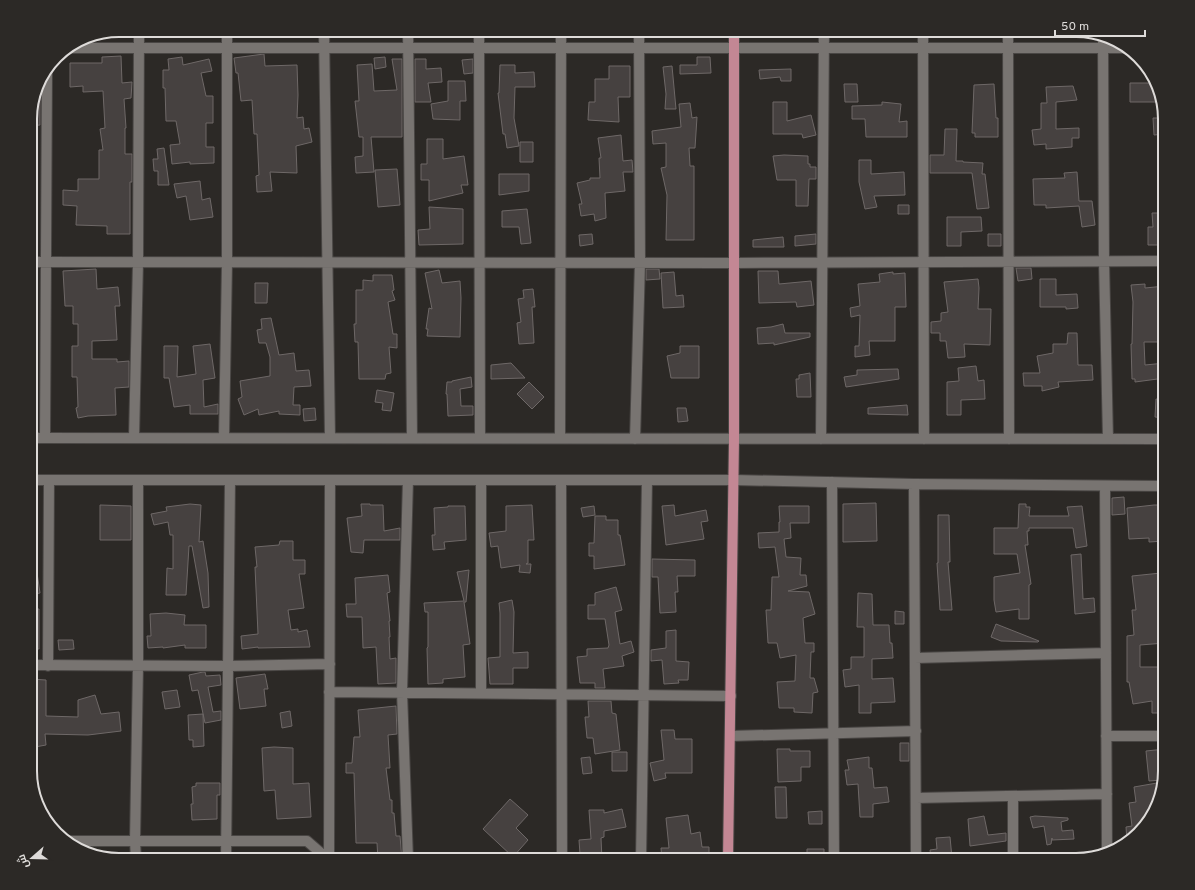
<svg xmlns="http://www.w3.org/2000/svg" width="1195" height="890" viewBox="0 0 1195 890" font-family="Overpass,Cairo,sans-serif">
	<rect width="100%" height="100%" fill="#2c2926"/>
	<path fill="#464140" stroke="#6e6867" d="M264,54l1,12 32,-1 1,30 -1,23 6,-1 1,12 5,-1 3,14 -16,4 1,27 -27,-1 2,19 -15,1 -1,-16 3,-1 -2,-41h-3l-2,-34 -11,1 -3,-28h-2l-2,-15z
		M121,56l1,27 10,-1 -1,16 -7,1 2,29h-1v26h7v28h-2v52h-23v-8l-31,-1 1,-19 -14,-1v-15l15,1v-12h21v-29h4l-3,-21 5,-1 -2,-37 -20,1v-6l-13,1v-24h32v-6z
		M182,57l1,8 26,-6 3,12 -11,2 5,23h7v27h-7v24h8v16l-24,1v-2l-18,2 -2,-19 10,-1 -4,-23h-10l-1,-33h-2v-18h6l-1,-11z
		M385,57l1,10 -11,2 -1,-11z
		M697,57h13l1,16 -31,1v-9h17z
		M392,59h10v78h-31l3,35 -18,1 -1,-16 8,-1v-19h-4l-4,-36h4l-2,-36 15,-1 2,27 23,-1z
		M415,59h11v10l15,-1 1,14 -14,1 3,19h-16z
		M473,59v14l-9,1 -2,-14z
		M500,65h15v8l19,-1 1,15h-20l-1,31 5,28 -12,2 -2,-14h-2l-5,-41h1z
		M609,66h21v31h-12l1,25 -31,-2 1,-18h6v-23h14z
		M672,66l4,43h-11l1,-15 -3,-27z
		M791,69v12h-10l-1,-4 -20,2 -1,-9z
		M40,78v47l-10,1v-13z
		M448,81h17l1,20h-6v19l-27,-1 -2,-15 17,-3z
		M1130,83h27l4,19h-31z
		M844,84h13l1,18h-13z
		M994,84l2,34h2v19h-23v-4h-3l2,-48z
		M1073,86l4,14 -21,2v27l23,-1v10h-7v9l-26,2v-5l-12,1 -2,-15 9,-1v-26h6l-1,-16z
		M773,102h14v19l24,-6 5,20 -13,3 -1,-4h-29z
		M882,102l19,2 -2,18 8,-1v16h-41l-1,-18h-13v-13l30,-1z
		M690,103l2,15 5,-1 -2,31h-6l1,18h4v74h-28l1,-45 -6,-27 5,-1v-24l-13,1 -1,-13 29,-4 -2,-23z
		M1153,118h12v16l-11,1z
		M945,129h12l-1,32h7v1l20,1 -1,11h3l4,34 -12,1 -5,-36h-42v-18h14z
		M621,135l2,26 9,-1 1,12h-10l2,19 -20,2 1,25 -11,3 -1,-7 -13,2 -2,-12h3l-5,-21 13,-3v-2h10l-1,-20h2l-3,-20z
		M427,139h16v20l21,-3 4,29h-7l2,8 -34,8v-21h-8v-16h6z
		M520,142h13v20h-13z
		M164,148l5,37h-11v-14h-4l-1,-12h5l-1,-10z
		M784,155l24,1v8h2v3h6v12h-7l-1,27h-12v-26h-19l-4,-24z
		M859,160h12v14l33,-2 1,23 -31,1 3,11 -12,2 -6,-27z
		M397,169l3,36 -22,2 -3,-37z
		M1077,172l2,29h13l3,24 -13,2 -3,-21 -33,2v-3h-12l-1,-26 32,-1 -1,-5z
		M499,174h30v17l-30,4z
		M200,181l2,19 8,-2 3,19 -23,3 -4,-24 -9,2 -3,-14z
		M898,205h11v9h-11z
		M429,207l34,2v35l-44,1 -1,-15 12,-1z
		M527,209l4,34 -10,1 -2,-17h-17v-16z
		M1152,213h13v32h-17v-18h5z
		M947,217h34l1,14 -21,1v14h-14z
		M592,234l1,10 -13,2 -1,-11z
		M816,234v10l-21,2v-10z
		M988,234h13v12h-13z
		M783,237l1,10h-31v-7z
		M1016,268h15l1,11 -14,2z
		M96,269l1,20 21,-2 2,19h-5l2,34 -25,1v18h25v3l12,-1v26l-14,1 1,27 -28,1 -10,2 -2,-10 2,-1 -1,-30h-5v-31h6v-22h-5v-18h-8l-2,-35z
		M646,269h13l1,10 -14,1z
		M439,270l3,13 18,-2 1,17 -1,39 -33,-1 1,-7h-2l3,-21 3,1 -7,-36z
		M758,271h20l1,13 32,-3 3,24 -17,2 -1,-5 -37,1z
		M674,272l2,24 7,-1 1,12 -21,1 -2,-35z
		M893,272v2l12,-1 1,34h-11v34h-26l1,14 -15,2v-11h4l1,-31 -9,2 -1,-9 10,-2 -2,-22 22,-2 -1,-8z
		M373,275h19l2,15 -2,1 3,9 -7,2 5,32h4v14l-8,-1 2,26 -5,1 -1,5h-26l-1,-37h-3l-1,-18h2v-34h7v-10l10,1z
		M978,279l1,9 -1,21h13l-1,36 -26,-1 1,13 -17,1 -2,-17h-6v-8h-9v-11l10,-1v-8l7,-1 -4,-30z
		M1040,279h16v16l21,-1 1,14 -12,1v-2h-26z
		M255,283h13l-1,20h-12z
		M1145,284v4l20,-2v56h-21l1,23 20,-2v15l-30,4v-3h-3l-1,-35h1l1,-42 -2,-17z
		M533,289l2,18h-3l2,36 -15,1 -2,-21 4,-1 -3,-23 6,-1 -1,-8z
		M271,318l8,37 15,-2 2,18 13,-1 2,16 -17,1 -1,18h7v10l-21,-1v-3l-20,4 -1,-6 -14,6 -6,-16 4,-2 -2,-16 30,-5v-19l-4,-14h-7l-2,-13 5,-1 -1,-10z
		M783,324l2,9h25v4l-36,8v-2l-16,1 -1,-16 14,-1z
		M1068,333h9l1,32h14l1,15 -35,2 1,5 -17,4v-5h-18l-1,-13h17l-3,-17 16,-3v-9h14z
		M210,344l5,34 -12,2 1,27 14,-3v10h-28v-9l-16,2 -5,-29h-5v-32h14l-1,31 19,-3 -3,-28z
		M680,346h19v32h-28l-4,-22 13,-3z
		M511,363l14,15 -34,1v-14z
		M976,366l2,15 6,-1 1,19 -24,1v15h-14v-33l12,-1 -1,-13z
		M898,369l1,10 -53,8 -2,-10 13,-2v-5z
		M810,373l1,24h-14l-1,-18h3v-4z
		M471,377l1,10 -12,2 1,17h12v9l-25,1 -1,-22h-1l1,-12h5v-1z
		M529,382l15,15 -12,12 -15,-15z
		M377,390l17,3 -3,18 -9,-1 1,-7 -8,-1z
		M1156,399l9,1v18l-10,-1z
		M907,405l1,10 -40,-1v-6z
		M315,408l1,12 -12,1 -1,-12z
		M677,408h9l2,13 -10,1z
		M1124,497l1,17 -13,1v-17z
		M876,503l1,38 -34,1v-38z
		M190,504l11,1 -2,37 4,-1 5,32 1,34 -6,1 -11,-62h-3l-3,49h-20l1,-27 6,1v-34h-3l-2,-13 -14,3 -3,-11 16,-3 -1,-4z
		M361,504h9v1h13l1,26 16,-3v12h-36l-1,13 -12,-1 -4,-34 15,-2z
		M1019,504h7v3h4l-1,9h40l-2,-9 15,-1 5,40 -11,2 -3,-20h-44v3h-2l1,14h-3l6,39 -2,1v34h-10v-10l-23,3 -2,-12v-23l26,-4 -3,-19h-23v-26h24z
		M100,505l31,1v34h-31z
		M532,505l2,35h-6v23l-2,1h5l-1,9 -11,-1 1,-7 -19,3 -3,-22 -7,1 -2,-14 17,-2v-25z
		M674,505l1,11 31,-6 2,11 -7,1 3,17 -38,6 -4,-39z
		M1154,505h11v36l-16,1v-4l-20,1 -2,-31z
		M448,506h17l1,34 -22,2 1,7 -12,1 -1,-15h3l-1,-27 14,-1z
		M594,506l1,9 -12,2 -2,-9z
		M779,506h30v17h-19l1,15 -7,1 2,18 15,1 -1,17h6l1,11 -19,5 21,1 6,22 -12,4 2,25h9v9h-3l-1,26h4l4,14 -5,1 -1,20 -18,-1v-4h-15l-2,-26 18,-1 1,-26 -16,3 -3,-15h-9l-2,-33h5l1,-33h7l-4,-30 -16,1 -1,-15 21,-1v-10h1z
		M938,515h11l1,47h-2l4,48h-12l-3,-47h1z
		M595,516h11v4h12v15h2l5,30 -31,4v-13h-5v-13h5z
		M280,541h13v19h12v14h-6l5,34 -16,2 3,20 7,-1v3l9,-2 3,17 -52,1v-1l-16,2 -1,-13 17,-2 -3,-67h2l-2,-20 24,-2z
		M1081,554l2,45 11,-1 1,14 -20,2 -4,-59z
		M652,559l43,1v16h-18l1,16h-3l1,20 -16,1 -2,-36h-6z
		M30,566h6l4,27 -10,2z
		M469,570l-3,32h-2l6,42 -7,1 2,32 -22,2v4l-15,1 -1,-36 1,-1v-35h-3l-1,-9 40,-2 -7,-29z
		M1161,573l1,3h3v67l-25,2v22h21v11h3l1,35h-13v-12l-19,3 -4,-22h-2v-46l7,-1 -2,-25h4l-4,-34z
		M388,575l2,17 -3,1 3,28h-1l1,16h-1l1,22 6,-1v25l-18,1 -2,-37 -13,1 -1,-31h-15l-1,-13h10l-1,-26z
		M616,587l6,23 -7,2 5,32 11,-3 3,11 -12,4 2,10 -21,3 2,19h-10v-5h-15l-3,-26 10,-1v-7l21,-1 1,-3 -4,-26h-17v-14h7v-12z
		M858,593l14,1 1,31h16l1,18h2l1,15 -21,1v20l21,-1 2,24 -24,1v10h-12v-28l-14,2 -2,-17 8,-1v-12h13v-30h-7z
		M512,600l2,12 -1,41 15,-1v16h-15v16h-23l-2,-26 12,-1v-44l-1,-10z
		M30,609h9v40h-9z
		M895,611l9,1v12h-9z
		M166,613l19,2 -1,10h22v23h-21v-3l-22,3v-1l-15,1 -1,-12h4l-1,-22z
		M996,624l43,17 -1,1 -37,-1 -10,-4z
		M676,630v31l13,1 -1,18h-10l1,3 -15,1 -2,-24 -11,1v-11l15,-2v-17z
		M58,640h15l1,9 -15,1z
		M203,672h2l1,4 14,-1 1,10 -13,2 5,25 8,-1v9l-16,3 -7,-33 -6,1 -3,-16z
		M265,674l3,15h-4l2,17 -26,3 -4,-31z
		M30,679l16,1v36l32,1v-17l17,-5 6,19 18,-2 2,19 -33,4 -43,-1 1,11 -11,2 -5,-31v-7h1z
		M177,690l3,17 -15,2 -3,-17z
		M588,701h23l1,12 4,1 4,36 -25,4 -2,-16h-6l-2,-21h4z
		M396,706l1,28 -9,1 2,33h-4l4,32h2v13h2l2,23h4l2,24h-24l-1,-17h-21l-2,-70h-8v-10h6l2,-26h6l-2,-27z
		M290,711l2,15 -10,2 -2,-15z
		M203,714l1,32 -11,1v-7h-4l-1,-25z
		M661,730h13l1,9h17v34h-27l1,5 -12,3 -4,-18 14,-3z
		M900,743h9v18h-9z
		M274,747l19,1v36l16,-1 2,34 -34,2 -2,-29 -11,1 -2,-43z
		M777,749h13v2h20v16h-9v14l-23,1z
		M1165,749v23l-3,8 -13,1 -3,-30z
		M612,752h15v19h-15z
		M590,757l2,16 -9,1 -2,-16z
		M869,757v11h3l2,20 13,-1 2,15 -16,2v13h-13l-2,-33 -11,1 -2,-15h4l-2,-10z
		M196,783h24v12h-3v24l-25,1 -1,-16h2l-1,-17 4,-1z
		M1157,783l1,10 -11,33 -20,15 -1,-14 6,-1 -3,-23 7,-1 -2,-15z
		M775,787h11l1,31h-11z
		M510,799l18,16 -12,13 12,12 -15,17 -30,-28z
		M622,809l4,18 -22,4v6l-3,1 1,22h-15v-7l-7,1 -1,-14 12,-1 -2,-29h15v3z
		M822,811v13h-13l-1,-12z
		M688,815l3,19 9,-2 2,15h7v13h-47l-1,-12h8l-3,-30z
		M984,816l4,19 18,-2v8l-36,5 -2,-27z
		M1035,816l33,2v2l-7,2 1,9 11,-1 1,9 -22,1v-2l-1,6 -4,1 -3,-19 -11,2 -3,-11z
		M950,837l2,21 -21,1 -1,-9 7,-1 -1,-11z
		M807,849h17v11h-17z"/>
	<g fill="none" stroke-linecap="round" stroke-linejoin="round">
		<g stroke="#494644" stroke-width="12">
			<path id="minor" d="M324,30l6,408
				M408,30l4,408
				M479,30l1,408
				M923,30l1,409
				M1008,30l1,409
				M1103,39l1,222 4,178
				M67,48h1062
				M30,262l704,1 431,-2
				M30,438l1135,1
				M45,438l2,-369
				M134,438l4,-176 1,-232
				M224,438l3,-176v-232
				M560,438l1,-408
				M635,439l5,-177 -1,-232
				M821,439l3,-409
				M30,480h704l180,4 251,2
				M561,480l1,380
				M832,482l2,378
				M914,484l2,376
				M1105,486l2,367
				M915,658l191,-5
				M30,665l198,1 102,-2
				M48,666l1,-186
				M329,692l402,4
				M481,693v-213
				M730,736l186,-5
				M1106,736h59
				M1013,796v64
				M916,798l191,-4
				M64,841h243l15,13 2,6
				M136,860l-1,-19 3,-175v-186
				M226,860l4,-380
				M329,860l1,-380
				M408,860l-6,-168 6,-212
				M641,860l6,-380"/>
		</g>
		<g stroke="#494644" stroke-width="12">
			<path id="major" d="M728,860l6,-421v-409"/>
		</g>
		<use href="#minor" stroke="#787471" stroke-width="10"/>
		<use href="#major" stroke="#c38794" stroke-width="10"/>
	</g>
	<path d="M0 0H1195V890H0ZM119 37H1076A82 82 0 0 1 1158 119V771A82 82 0 0 1 1076 853H119A82 82 0 0 1 37 771V119A82 82 0 0 1 119 37Z" fill="#2c2926" fill-rule="evenodd"/>
	<path fill="none" stroke="#dedbd9" stroke-width="2" d="M119 37H1076A82 82 0 0 1 1158 119V771A82 82 0 0 1 1076 853H119A82 82 0 0 1 37 771V119A82 82 0 0 1 119 37Z"/>
	<g transform="translate(32 858) rotate(250)" stroke="#2c2926" stroke-width="3" paint-order="stroke">
	<path d="M0-3L7 15L0 10L-7 15Z" fill="#dedbd9"/>
	<text y="-6" font-size="11" font-weight="bold" text-anchor="middle" fill="#dedbd9">ش</text>
	</g>
	<path d="M1055 30v6h90v-6" fill="none" stroke="#dedbd9" stroke-width="2"/>
	<text x="1061" y="30" font-size="12" fill="#dedbd9" stroke="#2c2926" stroke-width="3" paint-order="stroke">50 m</text>
</svg>
